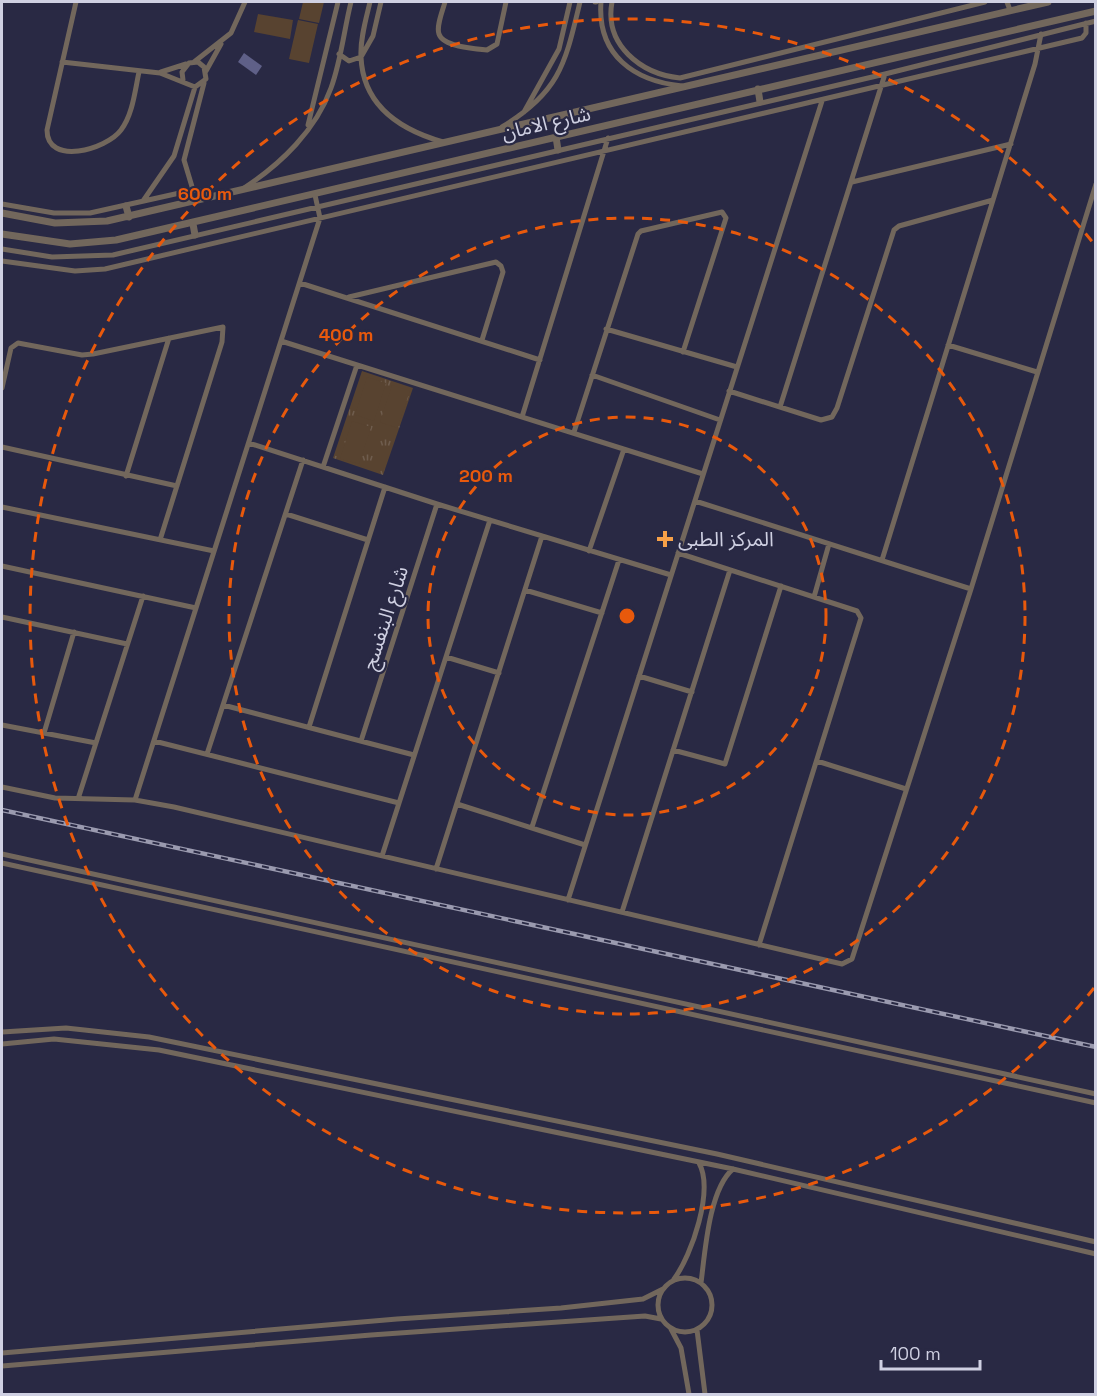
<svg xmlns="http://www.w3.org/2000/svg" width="1097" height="1396" viewBox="0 0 1097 1396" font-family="'Space Grotesk','Noto Sans Arabic',sans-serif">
	<defs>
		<pattern id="grass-tufts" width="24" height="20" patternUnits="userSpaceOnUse" patternTransform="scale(1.5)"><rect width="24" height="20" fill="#584330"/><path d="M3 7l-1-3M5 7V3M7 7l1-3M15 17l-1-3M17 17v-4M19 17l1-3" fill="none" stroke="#6f5d4e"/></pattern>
	</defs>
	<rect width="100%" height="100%" fill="#292944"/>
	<path fill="url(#grass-tufts)" d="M362,371l51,17 -30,87 -50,-17z"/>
	<path fill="#584330" d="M303,2h21l-5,21 -20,-4z
		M258,14l35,6 -3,19 -36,-7z
		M298,20l20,4 -9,39 -20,-4z
		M367,377l19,6 -12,38 -19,-6z
		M392,385l18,6 -13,37 -17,-6z
		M352,421l19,6 -12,37 -19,-5z"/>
	<path fill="#5f6088" d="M244,53l18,13 -6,9 -18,-13z"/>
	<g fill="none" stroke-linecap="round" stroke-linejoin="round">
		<path stroke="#72675c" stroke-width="5" d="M76,2l-29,128c0,36 59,20 74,0 12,-16 14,-40 18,-58
			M370,2c-4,17 -10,37 -9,55 2,49 40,73 82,85
			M445,2c-2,8 -9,24 -6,32 4,13 37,15 48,16l10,-6 9,-42
			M595,2h1
			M601,2c-4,53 33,79 81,84
			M612,2c-8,43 29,72 68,76l305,-76
			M1007,2l3,8
			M339,54l10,7 12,-4 12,-21 8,-34
			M62,62l98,11 35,14 11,-8 -2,-12 -6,-5 -9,1 -7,9 1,8
			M194,62l37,-29 14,-31
			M206,71l15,-27
			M161,72l25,-8
			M524,112l35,-63 11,-47
			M308,125l30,-123
			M502,127c58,-35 63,-63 78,-125
			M852,182l159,-38
			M244,188c37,-24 72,-58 87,-100 10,-27 13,-58 20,-86
			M193,190l-9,-30 20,-77
			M143,201l31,-45 21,-69
			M2,204l52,9h36l103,-23 10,1 7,7
			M2,249l50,8 61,-2 772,-181 211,-53
			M2,261l73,10 30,-2 977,-231 4,-5v-10
			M300,283l240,77
			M349,297l147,-35 5,4 2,6 -21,68
			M606,329l131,38
			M281,341l422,133
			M948,345l89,27
			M592,375l128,45
			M2,388l9,-40 7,-5 64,12 11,-1 130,-27 -1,15 -62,198
			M729,391l92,29 11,-3 5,-9 57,-178 5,-4 94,-26
			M780,407l105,-333
			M522,417l86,-279
			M574,432l64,-198 3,-3 81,-19 4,6 -43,134
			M249,443l188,61 234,71
			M2,447l175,39
			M323,467l34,-102
			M126,476l43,-138
			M695,501l276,88
			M2,507l212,44
			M286,514l82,26
			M589,551l35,-102
			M678,553l179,58 4,7 -102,327
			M882,560l153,-496 6,-30
			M2,566l194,42
			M525,590l77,23
			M814,597l15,-53
			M2,617l125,27
			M446,657l53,16
			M639,676l53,16
			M223,705l191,50
			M2,725l94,18
			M309,727l76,-240
			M44,733l30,-101
			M154,741l245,62
			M361,741l76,-237
			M673,750l52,14 56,-178
			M207,754l96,-294
			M817,761l89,28
			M2,787l53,11 80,2 39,7 668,157 10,-5 119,-370 125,-405
			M78,799l65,-203
			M135,800l185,-582 -5,-23
			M457,804l128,41
			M532,827l87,-267
			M2,854l1094,240
			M382,856l108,-336
			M2,863l1094,240
			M436,869l106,-333
			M568,900l254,-799
			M622,912l108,-342
			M2,1032l64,-4 83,9 568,117 379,88
			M2,1044l52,-5 105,11 574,119 363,85
			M658 1305a27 27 0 1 1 54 0a27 27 0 1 1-54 0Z
			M674,1279c18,-24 40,-89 25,-116
			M701,1283c4,-31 8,-94 32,-114
			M671,1329l10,19 8,46
			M697,1330l8,64
			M2,1353l395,-34 164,-11 82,-9 20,-10
			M2,1366l369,-31 274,-19 16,3"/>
		<path stroke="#72675c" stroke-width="7" d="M758,89l2,13
			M556,137l2,13
			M126,206l3,11
			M2,213l53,10 52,-2 941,-219
			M193,224l2,11
			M2,234l68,10 46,-4 980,-229"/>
		<g stroke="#9a9aaf" stroke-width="4.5">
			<path id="rail" d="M2,810l1094,237"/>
		</g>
		<use href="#rail" stroke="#292944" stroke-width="2" stroke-dasharray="7" stroke-linecap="butt"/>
	</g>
	<g fill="none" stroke="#e8590c" stroke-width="3" stroke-dasharray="10 8">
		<circle cx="627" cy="616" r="199"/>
		<circle cx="627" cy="616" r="398"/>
		<path d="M1094 988A597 597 0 1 1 1094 244"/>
	</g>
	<path fill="#f7a148" stroke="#292944" stroke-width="2" d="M662 530h6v6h6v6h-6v6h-6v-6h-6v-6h6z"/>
	<g text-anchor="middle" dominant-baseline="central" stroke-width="4.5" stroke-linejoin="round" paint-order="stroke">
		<g font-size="20" fill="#cfd0e2" stroke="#292944">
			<text transform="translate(546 123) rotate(-13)">شارع الامان</text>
			<text transform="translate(385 618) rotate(-72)">شارع البنفسج</text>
		</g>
		<g font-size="20" fill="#cfd0e2" stroke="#292944" text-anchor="start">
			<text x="678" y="539">المركز الطبى</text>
		</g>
	</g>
	<circle cx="627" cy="616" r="9" fill="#e8590c" stroke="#292944" stroke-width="3"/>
	<g font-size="18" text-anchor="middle" font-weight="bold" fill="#e8590c" stroke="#292944" stroke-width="4.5" stroke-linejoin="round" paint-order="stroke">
		<text x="205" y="200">600 m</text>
		<text x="346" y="341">400 m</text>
		<text x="486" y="482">200 m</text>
	</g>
	<rect width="1097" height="1396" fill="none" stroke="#cfd0e2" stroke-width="6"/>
	<path d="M881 1360v9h99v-9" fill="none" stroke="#cfd0e2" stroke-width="3"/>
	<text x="890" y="1360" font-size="18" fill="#cfd0e2" stroke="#292944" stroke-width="4.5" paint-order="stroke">100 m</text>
</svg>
